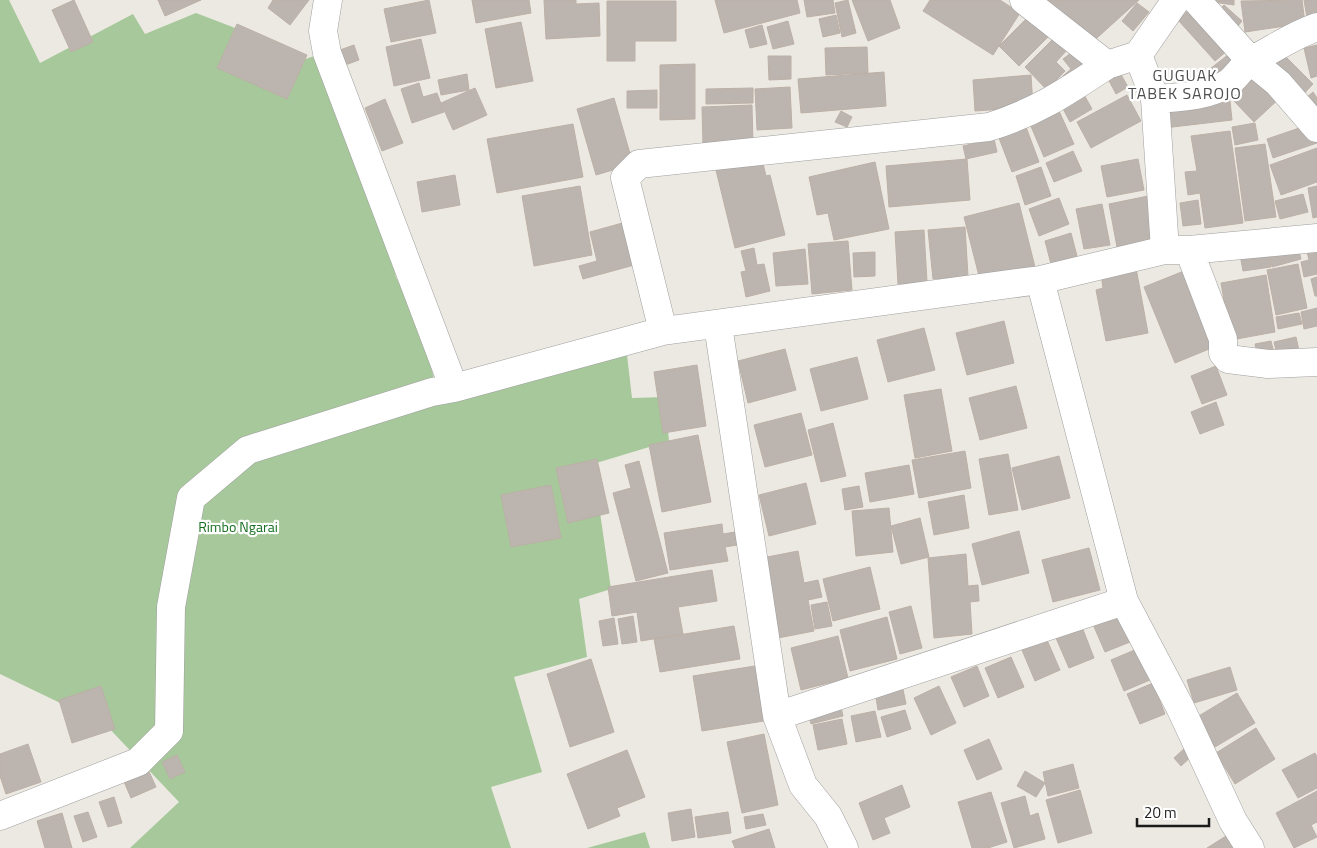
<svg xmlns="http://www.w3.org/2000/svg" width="1317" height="848" viewBox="0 0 1317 848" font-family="'Titillium Web',sans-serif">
	<rect width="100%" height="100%" fill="#ece9e2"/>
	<path fill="#a6c89a" d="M0,0h9l31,63 93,-49 12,20 51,-21 47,18 60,29 11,-4 69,175 13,46 27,57 11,45 193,-24 5,43 33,-1 4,44 -76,23 18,125 -32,10 8,58 -73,20 28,95 -51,15 20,61h-381l49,-46 -73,-77 -106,-51z
		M645,832l5,16h-63z"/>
	<path fill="#bcb5af" stroke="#bcb0a6" d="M74,0l19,42 -22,10 -19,-42z
		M158,0h43l-36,16z
		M273,0h36l-19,25 -22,-17z
		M429,0l7,33 -45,9 -7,-33z
		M472,0h57l2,13 -55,10z
		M544,0h32v4l23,-1 1,33 -54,3z
		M715,0h82l3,13 -76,20z
		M804,0h29l2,13 -28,4z
		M848,0l8,33 -14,4 -7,-34z
		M852,0h38l10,28 -32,13z
		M930,0h70l20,13 -27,42 -70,-44z
		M1047,0h92l-51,46z
		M1199,0h35v5z
		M1302,0l3,23 -60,9 -4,-31z
		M1304,0h13v23l-9,1z
		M607,1h69v40h-41v20h-28z
		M1137,3l12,9 -16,19 -11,-10z
		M1196,3l38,42 -19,16 -37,-41z
		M1224,5l18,16 -9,11 -19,-16z
		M1033,12l20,20 -34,34 -20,-20z
		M836,15l4,18 -17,4 -4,-18z
		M788,21l6,23 -21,5 -6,-22z
		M521,22l12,59 -37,7 -11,-59z
		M237,24l70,31 -20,44 -70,-31z
		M762,25l5,19 -17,4 -5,-18z
		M1056,36l12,13 -12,13 9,9 -18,19 -22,-23z
		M421,39l9,39 -36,8 -8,-39z
		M354,45l5,15 -14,5 -5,-15z
		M1317,45v31l-6,2 -7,-30z
		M867,47l1,26 -42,2 -1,-27z
		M1079,47l20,19 -27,21 -9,-11 8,-7 -8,-10z
		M1281,52l32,32 -14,15 -32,-32z
		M1229,54l9,10 -19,16 -9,-11z
		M768,56h23v23l-22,1z
		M695,64v55l-35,1v-55z
		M1118,69l10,18 -12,7 -10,-19z
		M884,72l2,34 -85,7 -3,-34z
		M1259,72l23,24 -28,26 -22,-23z
		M467,74l2,16 -28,5 -3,-15z
		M1031,75l2,32 -58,4 -2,-31z
		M419,83l4,14 14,-4 7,19 -32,11 -11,-34z
		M790,87l2,41 -35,2 -2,-41z
		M475,88l12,27 -34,15 -12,-27z
		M753,88v15l-47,1v-15z
		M657,90v18h-30v-17z
		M1082,91l10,18 -22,13 -10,-19z
		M1313,92l4,6v26l-17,-21z
		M1127,95l14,26 -50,27 -14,-26z
		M614,98l19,66 -37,11 -19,-66z
		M385,99l18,44 -21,8 -17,-43z
		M1230,101l2,19 -68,8 -2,-20z
		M752,105l1,39 -50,1 -1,-38z
		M841,111l11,6 -5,10 -12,-5z
		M1059,111l15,33 -30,13 -14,-33z
		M1255,123l3,17 -23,5 -3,-18z
		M573,124l10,53 -86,16 -10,-54z
		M1311,124l6,19 -44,15 -6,-19z
		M1026,127l13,35 -27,10 -13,-34z
		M1230,131l13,92 -38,5 -5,-35 -12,2 -3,-23 12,-1 -6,-35z
		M994,139l3,13 -31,7 -3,-13z
		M1265,144l11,73 -31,4 -10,-73z
		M1317,148v34l-36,13 -11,-30z
		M1073,151l9,20 -28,11 -8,-19z
		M761,155l5,21 4,-1 15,60 -50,13 -20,-82z
		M967,159l3,41 -81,7 -3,-41z
		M1138,159l6,31 -37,7 -6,-31z
		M875,162l14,67 -55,11 -6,-27 -11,2 -8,-38z
		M1041,167l10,29 -26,9 -9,-29z
		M455,175l5,30 -38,7 -5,-30z
		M580,186l12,69 -58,11 -12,-70z
		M1317,186v31l-4,1 -5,-30z
		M1303,194l5,18 -28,7 -5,-18z
		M1148,196l8,44 -39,7 -8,-43z
		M1059,198l10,26 -30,12 -10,-27z
		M1198,200l3,24 -18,2 -3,-23z
		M1019,203l16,64 -55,13 -16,-63z
		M1102,204l8,41 -26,4 -8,-40z
		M626,222l12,42 -55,15 -4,-13 18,-5 -7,-29z
		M965,227l3,49 -35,3 -5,-49z
		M924,230l3,52 -29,2 -3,-52z
		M1071,233l6,23 -26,8 -6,-23z
		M848,241l4,49 -40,4 -4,-50z
		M1267,244l4,23 -28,4 -4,-22z
		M1298,246l3,13 -29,8 -3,-14z
		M1317,246v28l-13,3 -3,-15 8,-2 -3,-12z
		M754,248l3,17 7,-1 6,27 -24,6 -5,-25 5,-1 -5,-20z
		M805,249l3,35 -32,2 -3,-33z
		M875,252v24l-21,1 -1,-24z
		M1298,264l9,44 -31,7 -9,-45z
		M1136,268l12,65 -42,8 -10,-51 7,-2 -2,-14z
		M1184,271l30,76 -39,16 -31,-76z
		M1266,275l9,57 -44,8 -10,-57z
		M1317,277v19h-2l-4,-17z
		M1317,308v18l-13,3 -3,-17z
		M1299,313l3,11 -24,5 -2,-12z
		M1004,321l10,42 -47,12 -11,-42z
		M924,328l11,42 -47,12 -11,-42z
		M1296,337l4,18 -22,4 -4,-17z
		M1271,341l4,16 -16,4 -4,-17z
		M785,349l11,41 -48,13 -10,-42z
		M857,357l11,42 -47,12 -11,-42z
		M697,365l9,61 -43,7 -9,-61z
		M1216,366l11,29 -25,9 -11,-28z
		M1016,386l11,42 -47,12 -11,-42z
		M941,389l11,62 -37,7 -11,-63z
		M1216,402l8,23 -24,9 -9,-22z
		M801,413l11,42 -47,12 -11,-42z
		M833,423l13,53 -25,6 -13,-52z
		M698,435l13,67 -49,10 -13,-67z
		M965,451l6,37 -52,10 -7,-38z
		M1008,454l10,56 -29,5 -10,-56z
		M1059,456l11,42 -48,12 -10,-42z
		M597,459l12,54 -41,10 -12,-55z
		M639,461l29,112 -32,8 -23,-88 18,-5 -6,-23z
		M909,465l5,29 -44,8 -5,-29z
		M806,483l10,41 -47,12 -10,-41z
		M551,485l10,53 -50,9 -10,-52z
		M859,486l4,21 -18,3 -3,-21z
		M964,495l5,33 -35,7 -6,-33z
		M889,508l4,44 -37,4 -4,-45z
		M920,518l9,39 -28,7 -10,-38z
		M722,524l1,10 12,-2 2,13 -12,2 3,14 -58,9 -6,-37z
		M1019,531l10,42 -47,12 -10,-41z
		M1089,548l11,42 -47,12 -11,-42z
		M798,551l6,32 14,-3 4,17 -14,3 6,31 -36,7 -16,-80z
		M966,554l2,32 10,-1 1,16 -9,1 2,32 -38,4 -6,-80z
		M870,567l10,42 -47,12 -10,-42z
		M712,570l5,31 -39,6 5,27 -42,7 -4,-29 -25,4 -4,-29z
		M827,602l5,24 -17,3 -4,-24z
		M911,606l11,42 -22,6 -11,-42z
		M1117,611l13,31 -25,10 -13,-30z
		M633,616l4,26 -15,2 -4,-25z
		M887,617l10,42 -47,12 -10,-41z
		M614,618l4,26 -15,2 -4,-25z
		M734,626l6,33 -80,13 -6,-33z
		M1082,627l12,31 -25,10 -13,-30z
		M838,636l10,42 -47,12 -10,-42z
		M1047,640l13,30 -25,11 -13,-31z
		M1137,649l13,31 -26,11 -13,-31z
		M1011,657l13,30 -26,11 -13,-30z
		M591,659l23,73 -44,15 -23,-73z
		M761,665l9,55 -68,11 -9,-55z
		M977,666l12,30 -25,11 -13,-30z
		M1230,667l7,23 -43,13 -7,-23z
		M901,680l5,24 -28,6 -4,-25z
		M1153,683l12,31 -25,10 -13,-30z
		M101,686l14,43 -43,14 -13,-43z
		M939,686l17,37 -25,12 -17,-37z
		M1237,693l18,30 -40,24 -18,-30z
		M841,707l2,9 -32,8 -2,-9z
		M905,710l6,19 -24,8 -6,-20z
		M875,711l6,26 -25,5 -5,-26z
		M842,719l5,25 -29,6 -5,-25z
		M1256,728l19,31 -40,25 -19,-31z
		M764,734l14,71 -36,8 -15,-71z
		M989,739l13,30 -25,11 -13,-30z
		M28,744l13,38 -35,12 -6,-18v-22z
		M1186,747l7,8 -12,11 -7,-8z
		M627,750l18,47 -28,11 3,8 -32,13 -21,-55z
		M1315,753l2,4v31l-19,10 -16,-28z
		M177,755l8,17 -15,7 -8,-17z
		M1073,764l6,24 -31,8 -5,-24z
		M146,765l10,22 -25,11 -9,-21z
		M1025,771l20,12 -9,14 -19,-11z
		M902,785l8,22 -26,11 6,15 -17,7 -14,-37z
		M1080,790l12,43 -34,10 -12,-43z
		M1317,791v31l-6,3 6,12 -23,11 -18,-35z
		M991,792l16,50 -19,6h-16l-14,-46z
		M1025,796l5,20 8,-3 7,26 -31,9 -13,-45z
		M114,797l8,26 -14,4 -9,-25z
		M691,809l4,28 -23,4 -4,-28z
		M88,812l9,25 -14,5 -9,-26z
		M728,812l3,21 -33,5 -3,-21z
		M62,813l10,35h-27l-8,-27z
		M763,814l3,11 -20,4 -2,-12z
		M769,829l6,19h-40l-3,-7z
		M1226,836l8,12h-27z"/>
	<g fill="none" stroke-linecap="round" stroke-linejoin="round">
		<g stroke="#9f9f9f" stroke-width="29">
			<path id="minor" d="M328,0l-5,31 4,22 127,335
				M1024,0l83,65 31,-10 17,44 10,151
				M1196,0l55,61 27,22 39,45
				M1138,55l38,-55
				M1155,99c23,-2 51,-2 72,-15 9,-6 15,-18 25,-24 22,-11 41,-25 65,-33
				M1189,250l34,89v14l5,6 40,5 49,-2
				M1040,280l84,321 56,106 53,114 17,27
				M718,325l59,391 26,69 25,31 16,32
				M663,331l-38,-153 14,-14 350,-37c48,-15 77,-35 118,-62
				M777,716l347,-115
				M0,816l138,-54 31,-31 2,-124 20,-109 57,-48 184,-58 22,-4 209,-57 377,-51 125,-30h24l128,-12"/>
		</g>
		<use href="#minor" stroke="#fff" stroke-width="28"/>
	</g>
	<g text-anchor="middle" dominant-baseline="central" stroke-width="4.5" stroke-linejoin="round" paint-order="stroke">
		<g font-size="14" fill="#156e1f" stroke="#fff">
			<text x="238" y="526">Rimbo Ngarai</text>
		</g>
		<g font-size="16" letter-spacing="1" fill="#4e4e4e" stroke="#fff">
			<text x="1185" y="75">GUGUAK<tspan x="1185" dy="18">TABEK SAROJO</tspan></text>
		</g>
	</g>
	<path d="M1137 818v8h72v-8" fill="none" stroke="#1b1b1b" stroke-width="2.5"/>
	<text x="1144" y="818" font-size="15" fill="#1b1b1b" stroke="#ffffff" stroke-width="4" paint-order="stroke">20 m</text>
</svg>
